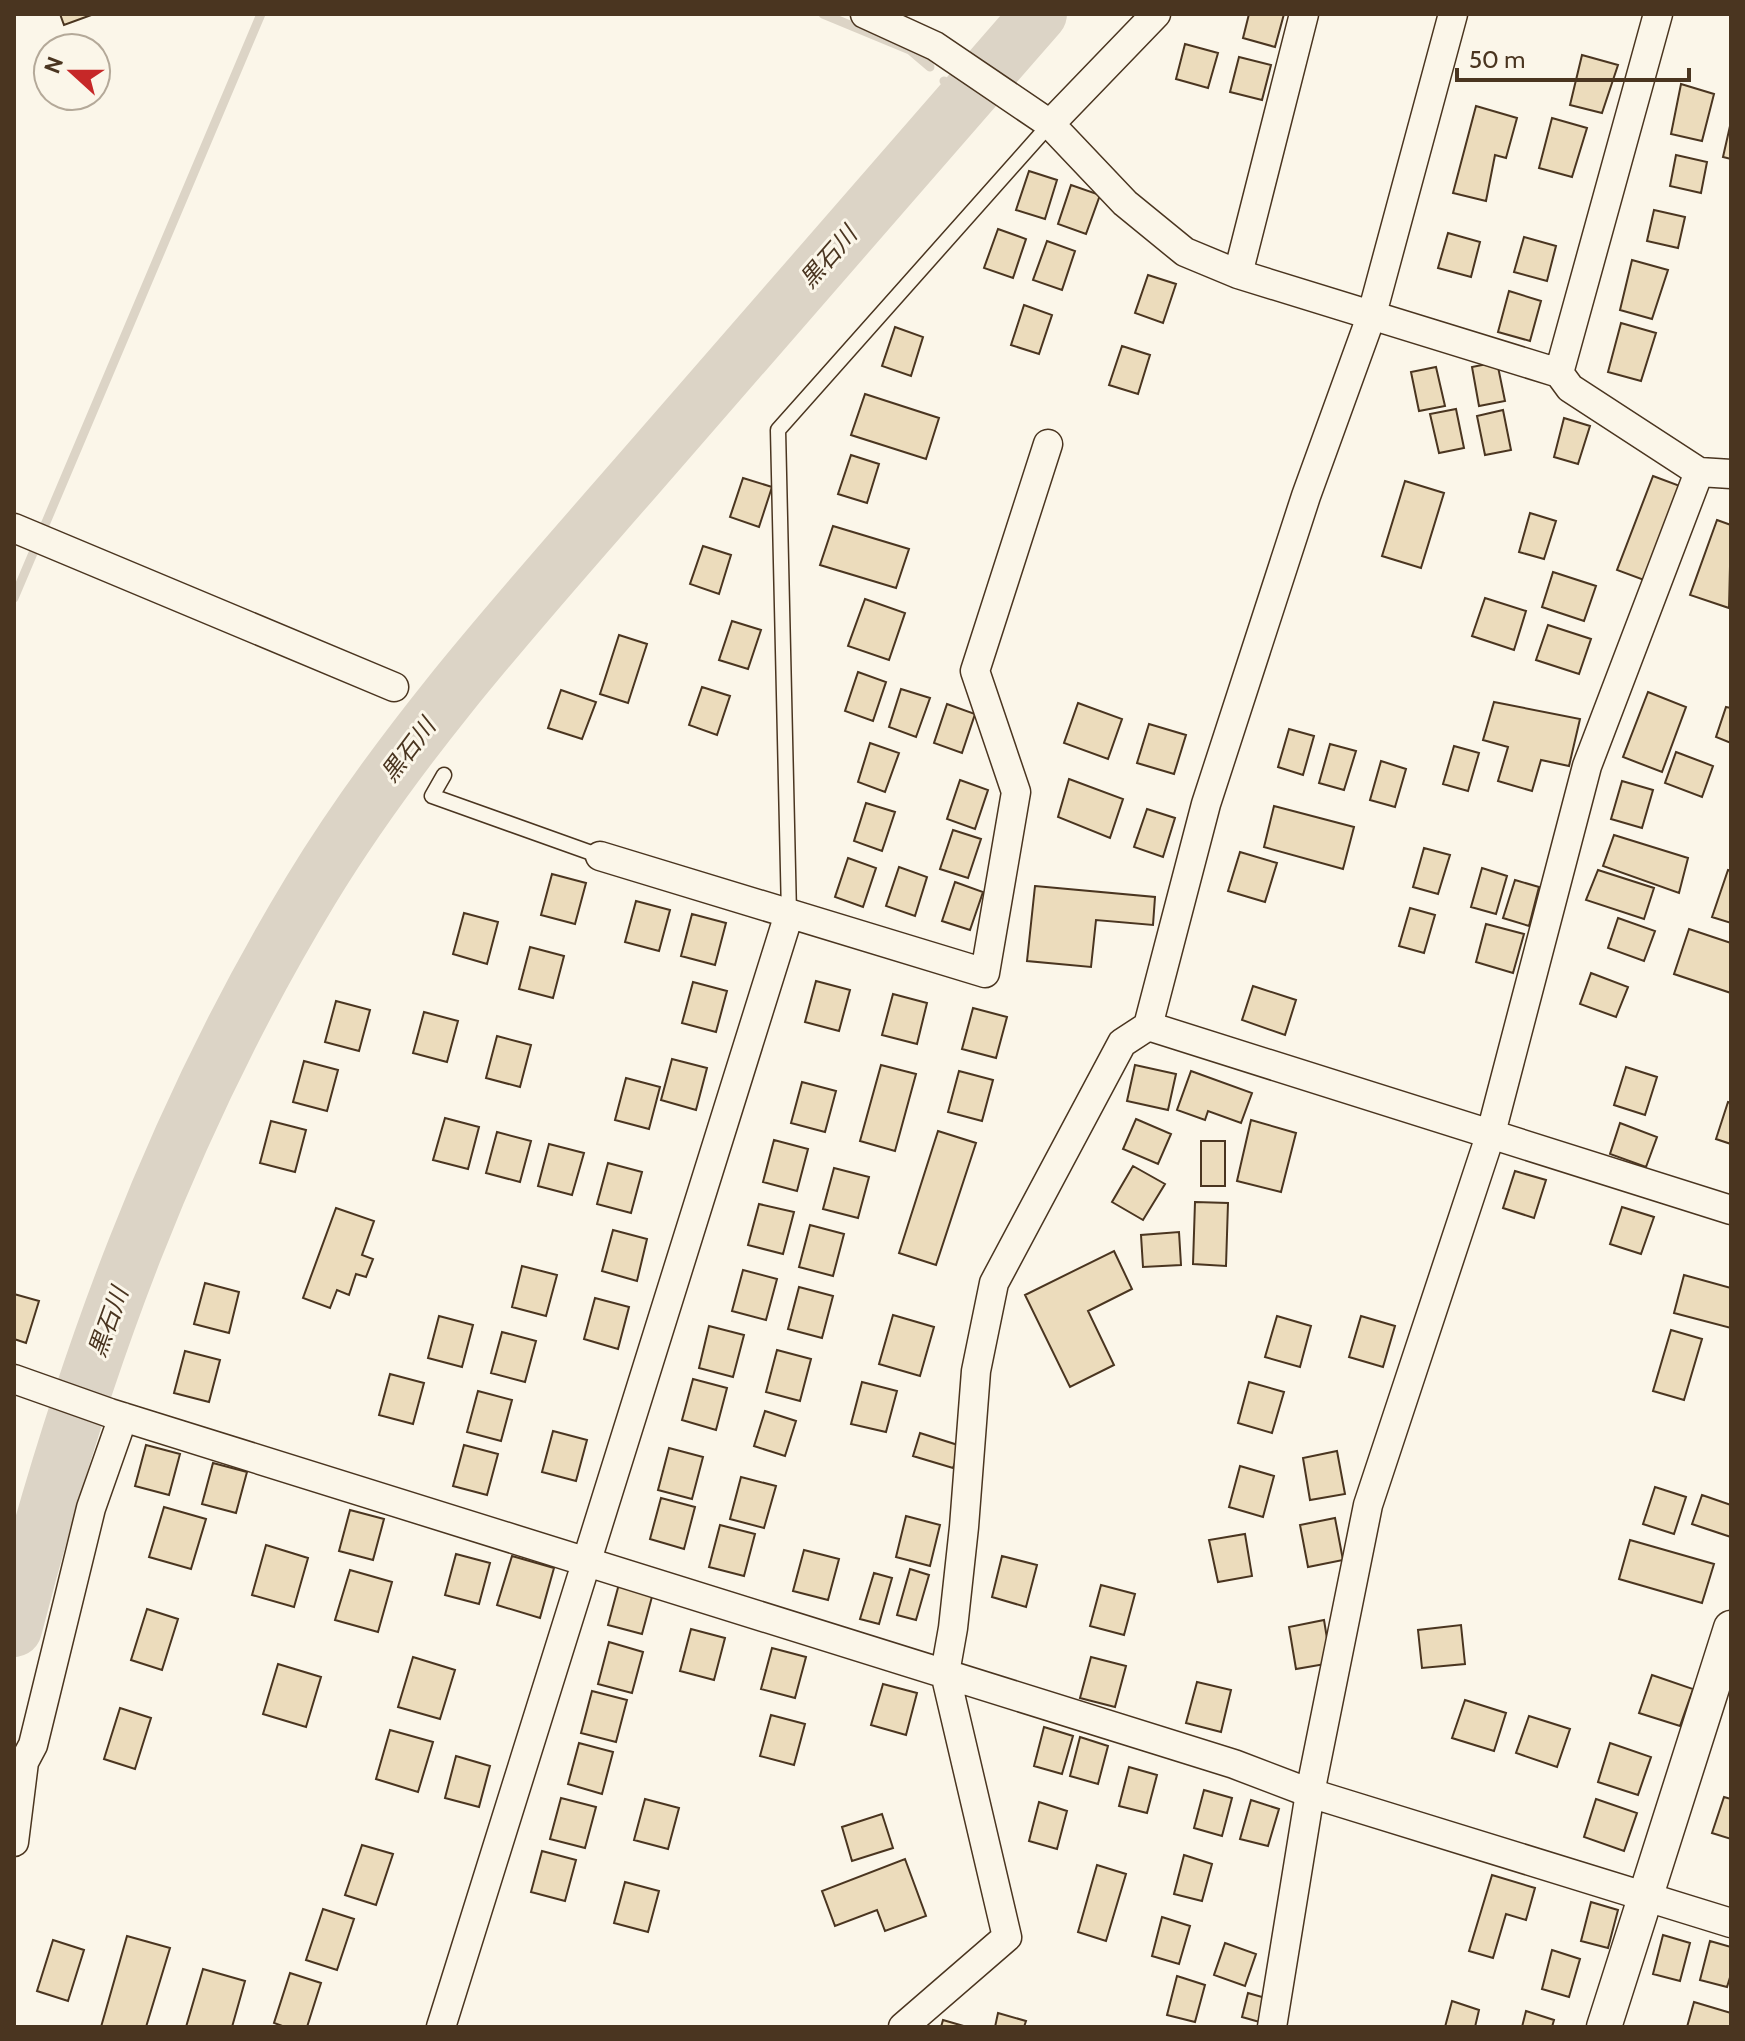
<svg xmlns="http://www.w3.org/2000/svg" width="1745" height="2041" viewBox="0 0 1745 2041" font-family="Cabin,'Noto Sans JP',sans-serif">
	<rect width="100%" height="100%" fill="#fbf6e9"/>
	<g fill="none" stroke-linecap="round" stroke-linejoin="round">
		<path stroke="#dcd4c6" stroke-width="9" d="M823,14l87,36 20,17
			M944,81l22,19
			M14,598l247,-584"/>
		<path stroke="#dcd4c6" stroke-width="56" d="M14,1629c67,-260 157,-508 297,-739 91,-150 210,-281 325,-413 135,-154 270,-308 403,-463"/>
	</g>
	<path fill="#ecdcbc" stroke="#4a3520" stroke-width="2" d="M60,14h34l-30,11z
		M1249,14h35l-9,33 -32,-9z
		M1185,44l33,9 -10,35 -32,-9z
		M1582,55l36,10 -16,48 -32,-8z
		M1239,57l32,8 -9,35 -32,-8z
		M1681,84l33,10 -12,47 -31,-7z
		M1476,106l41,12 -11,40 -11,-3 -9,46 -33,-8z
		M1552,118l35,10 -15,49 -33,-9z
		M1730,126l1,1v32l-8,-2z
		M1676,155l31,7 -6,31 -31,-7z
		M1029,171l28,9 -12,39 -29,-9z
		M1071,185l29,10 -14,39 -28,-10z
		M1654,210l31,7 -7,31 -31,-7z
		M998,229l28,10 -13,39 -29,-10z
		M1448,233l32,9 -9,35 -33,-9z
		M1524,237l32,9 -9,35 -33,-9z
		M1047,241l28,10 -13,39 -29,-10z
		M1632,260l36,10 -16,49 -32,-9z
		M1148,275l28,9 -13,39 -28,-10z
		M1509,291l32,10 -11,40 -32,-9z
		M1024,305l28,10 -13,39 -28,-9z
		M1621,323l35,10 -15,48 -33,-9z
		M895,327l28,10 -12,39 -29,-10z
		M1122,346l28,9 -12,39 -29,-9z
		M1497,362l8,39 -26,5 -7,-39z
		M1436,367l9,39 -26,5 -8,-39z
		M865,394l74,24 -13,41 -75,-24z
		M1456,409l8,39 -25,5 -9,-39z
		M1503,410l8,40 -26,5 -8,-39z
		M1564,418l26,8 -12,38 -24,-7z
		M851,455l28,9 -12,39 -29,-9z
		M1653,476l27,10 -36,94 -27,-10z
		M743,478l29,9 -13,40 -29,-10z
		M1405,481l39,12 -23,75 -39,-12z
		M1530,513l26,8 -12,38 -25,-7z
		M1717,520l14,5 -2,83 -39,-13z
		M833,526l76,23 -13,39 -76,-23z
		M703,546l28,9 -12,39 -29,-10z
		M1553,572l43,14 -12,35 -42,-14z
		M1485,598l41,13 -12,39 -42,-14z
		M865,599l40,14 -16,47 -41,-14z
		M732,621l29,9 -13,39 -29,-9z
		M1548,625l43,14 -12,35 -43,-14z
		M619,635l28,9 -19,59 -28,-9z
		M858,672l28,10 -13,39 -28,-10z
		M702,687l28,9 -13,39 -28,-10z
		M901,689l29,9 -14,39 -27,-10z
		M561,690l35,12 -14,37 -34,-11z
		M1648,692l38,15 -24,65 -39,-15z
		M1494,702l86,17 -11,47 -28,-6 -9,31 -34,-10 10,-34 -25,-7z
		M1078,703l44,16 -14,40 -44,-16z
		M947,704l28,10 -13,39 -28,-10z
		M1726,707l5,1v35l-15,-6z
		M1149,724l37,11 -12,39 -37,-11z
		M1289,729l25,7 -11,39 -25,-8z
		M870,743l29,10 -14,39 -27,-10z
		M1330,744l26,7 -12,39 -25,-7z
		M1454,746l25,7 -11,38 -25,-7z
		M1676,752l37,14 -11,31 -37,-14z
		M1381,761l25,8 -11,38 -25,-7z
		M1069,779l54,20 -13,39 -52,-21z
		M960,780l28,10 -13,39 -28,-10z
		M1622,781l31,9 -11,38 -31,-9z
		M866,803l29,9 -13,39 -28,-10z
		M1274,806l80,21 -11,42 -79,-22z
		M1147,809l28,9 -12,39 -29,-10z
		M953,830l28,9 -13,39 -28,-9z
		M1614,835l74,23 -9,35 -76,-27z
		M1424,848l26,7 -12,39 -25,-7z
		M1240,852l37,11 -12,39 -37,-11z
		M848,858l28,10 -13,39 -28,-10z
		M899,867l28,10 -12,39 -29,-10z
		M1482,868l25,8 -11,38 -25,-7z
		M1598,870l56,18 -10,31 -58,-19z
		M1728,870l3,1v52l-19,-6z
		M552,874l34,9 -11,41 -34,-9z
		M1515,880l24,7 -10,39 -26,-8z
		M955,882l28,10 -13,38 -28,-9z
		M1035,886l120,11 -2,28 -57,-5 -5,47 -64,-6z
		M636,901l34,9 -11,41 -34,-9z
		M1410,908l25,7 -11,38 -25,-7z
		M464,913l34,9 -11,42 -34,-10z
		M692,914l34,9 -11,42 -34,-9z
		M1618,918l37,13 -11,30 -36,-13z
		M1486,924l38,10 -11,39 -37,-11z
		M1689,929l42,14v50l-57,-19z
		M530,947l34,9 -11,42 -34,-9z
		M1591,973l37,14 -12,30 -36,-13z
		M816,981l34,9 -11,41 -34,-9z
		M693,982l34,9 -11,41 -34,-9z
		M1253,986l43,14 -11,35 -43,-15z
		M893,994l34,9 -10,41 -35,-9z
		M336,1001l34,9 -11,41 -34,-9z
		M973,1008l34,9 -11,41 -34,-9z
		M424,1012l34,9 -11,41 -34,-9z
		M497,1036l34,9 -11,42 -34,-9z
		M672,1059l35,9 -11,42 -35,-10z
		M304,1061l34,9 -11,41 -34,-9z
		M881,1065l35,9 -21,77 -35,-10z
		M1135,1065l41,9 -8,36 -41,-9z
		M1626,1067l31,10 -12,38 -31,-10z
		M959,1071l34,9 -11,41 -34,-9z
		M1191,1071l61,22 -11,30 -33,-12 -3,9 -28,-10z
		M626,1078l34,9 -11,42 -34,-9z
		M802,1082l34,9 -11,41 -34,-9z
		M1728,1102l3,1v41l-15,-5z
		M445,1118l34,9 -11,42 -35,-9z
		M1136,1119l35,15 -13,30 -35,-15z
		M1251,1120l45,13 -15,59 -44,-11z
		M271,1121l35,9 -11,42 -35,-9z
		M1620,1123l37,14 -11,30 -36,-13z
		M938,1131l38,12 -40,122 -37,-12z
		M497,1132l34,9 -11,41 -34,-9z
		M774,1140l34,9 -11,42 -34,-9z
		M1201,1141h24v45h-24z
		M549,1144l35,9 -12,42 -34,-9z
		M608,1163l34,9 -11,41 -34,-9z
		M1133,1166l32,18 -22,36 -31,-18z
		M834,1168l35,9 -11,41 -35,-9z
		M1515,1171l31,9 -12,38 -31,-10z
		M1195,1202l33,1 -2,63 -33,-2z
		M759,1204l35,8 -11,42 -35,-9z
		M1622,1207l32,10 -13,37 -31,-10z
		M336,1208l38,13 -12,34 11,4 -7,18 -10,-3 -7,21 -12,-5 -7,18 -27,-10z
		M810,1225l34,9 -11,42 -34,-9z
		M613,1230l34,9 -10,42 -35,-10z
		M1179,1232l2,33 -38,2 -2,-32z
		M1114,1251l18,38 -44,22 26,54 -44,22 -45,-92z
		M522,1266l35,9 -11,41 -34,-9z
		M743,1270l34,9 -11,41 -34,-9z
		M1684,1275l47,13v40l-57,-15z
		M205,1283l34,9 -10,41 -35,-9z
		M799,1287l34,9 -11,42 -34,-9z
		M14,1294l25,7 -13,42 -12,-4z
		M595,1298l34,9 -11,42 -34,-10z
		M893,1315l41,12 -14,49 -41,-12z
		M439,1316l34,9 -11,42 -34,-9z
		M1277,1316l34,10 -11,41 -35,-10z
		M1361,1316l34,10 -12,41 -34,-10z
		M709,1326l35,9 -11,42 -34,-9z
		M1671,1330l31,9 -18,61 -31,-9z
		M502,1332l34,9 -11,41 -34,-9z
		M777,1350l34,9 -11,42 -34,-9z
		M185,1351l35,9 -11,42 -35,-9z
		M390,1374l34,9 -11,41 -34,-9z
		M693,1379l34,9 -11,42 -34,-10z
		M862,1382l35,9 -11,41 -35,-8z
		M1249,1382l35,10 -12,41 -34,-10z
		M478,1391l34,9 -11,41 -34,-9z
		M765,1411l31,10 -11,35 -31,-10z
		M553,1431l34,9 -11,41 -34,-9z
		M920,1433l41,13 -8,22 -40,-12z
		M146,1445l34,9 -11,41 -34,-9z
		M464,1445l34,9 -11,41 -34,-9z
		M669,1448l34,9 -11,42 -34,-9z
		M1337,1451l8,43 -35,6 -7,-42z
		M213,1463l34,9 -11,41 -34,-9z
		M1240,1466l34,10 -11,41 -34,-10z
		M741,1477l35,9 -12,42 -34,-9z
		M1655,1487l31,10 -12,37 -31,-10z
		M1702,1495l29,10v32l-39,-13z
		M661,1498l34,9 -11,42 -34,-10z
		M164,1507l42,12 -15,50 -42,-12z
		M350,1510l34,9 -11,41 -34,-9z
		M906,1516l34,9 -10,41 -34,-9z
		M1335,1518l8,42 -35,7 -8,-42z
		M720,1525l35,9 -11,42 -35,-9z
		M1245,1534l7,42 -34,6 -9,-42z
		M1630,1540l84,24 -12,39 -83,-24z
		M266,1545l42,13 -14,49 -42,-12z
		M804,1550l35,9 -11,41 -35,-9z
		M456,1554l34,9 -11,41 -34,-9z
		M512,1556l42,12 -14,50 -43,-13z
		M1002,1556l35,9 -11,42 -34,-10z
		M910,1569l19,6 -13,45 -19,-5z
		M350,1570l42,12 -14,50 -43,-12z
		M874,1573l18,5 -13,46 -19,-5z
		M619,1584l34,9 -11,41 -34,-9z
		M1101,1585l34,9 -11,41 -34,-9z
		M147,1609l31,10 -16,51 -31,-10z
		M1324,1620l7,43 -35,6 -7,-42z
		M1461,1625l4,39 -43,4 -4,-38z
		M691,1629l34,9 -11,42 -34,-9z
		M609,1642l34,10 -11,41 -34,-9z
		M772,1648l34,9 -11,41 -34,-9z
		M413,1657l42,13 -15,49 -42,-12z
		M1091,1657l35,9 -11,41 -35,-9z
		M278,1664l43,13 -15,50 -43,-13z
		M1652,1675l41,14 -13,37 -41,-13z
		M1197,1682l34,8 -10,42 -35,-9z
		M883,1684l34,9 -11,42 -35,-10z
		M592,1691l35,9 -11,42 -35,-9z
		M1465,1700l41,13 -12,38 -42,-13z
		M120,1708l31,10 -16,51 -31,-10z
		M771,1715l34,9 -11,41 -34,-9z
		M1529,1716l41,13 -13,38 -41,-14z
		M1044,1727l29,9 -11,38 -28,-8z
		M390,1730l43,12 -15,50 -42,-13z
		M1080,1737l28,9 -10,38 -28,-8z
		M579,1743l34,9 -11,42 -34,-10z
		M1610,1743l41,14 -13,38 -40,-13z
		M456,1756l34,10 -11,41 -34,-9z
		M1129,1767l28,8 -10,38 -28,-7z
		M1204,1790l28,8 -10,38 -28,-8z
		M1724,1797l7,2v40l-19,-6z
		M561,1798l35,9 -11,41 -35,-9z
		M645,1799l34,9 -11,41 -34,-9z
		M1596,1799l41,14 -13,38 -40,-14z
		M1251,1800l28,9 -11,37 -28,-7z
		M1039,1802l28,9 -10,38 -28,-8z
		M882,1814l11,34 -41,13 -10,-34z
		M362,1845l31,9 -17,51 -31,-10z
		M542,1851l34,9 -11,41 -34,-9z
		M1184,1855l28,9 -10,37 -28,-7z
		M905,1859l21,57 -41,15 -8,-21 -42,16 -13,-35z
		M1097,1865l29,9 -20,67 -28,-9z
		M1492,1875l43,13 -9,32 -20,-6 -13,44 -24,-7z
		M625,1882l34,9 -11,41 -34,-9z
		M1591,1902l27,8 -10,38 -27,-7z
		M323,1909l31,10 -17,51 -31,-10z
		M1162,1917l28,9 -11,38 -27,-8z
		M1663,1935l27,8 -10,38 -27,-7z
		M127,1936l43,12 -24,79h-45z
		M53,1940l31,10 -16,51 -31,-10z
		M1710,1941l21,6v27l-4,13 -27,-7z
		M1225,1943l31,11 -11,32 -31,-11z
		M1552,1950l28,9 -11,38 -27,-8z
		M203,1969l42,12 -13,46h-46z
		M290,1973l31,10 -14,44h-22l-11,-4z
		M1177,1976l28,9 -10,37 -28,-7z
		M1248,1993l21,6 -6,24 -21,-6z
		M1452,2001l27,9 -4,17h-30z
		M1694,2002l37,11 -1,14h-43z
		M1526,2011l28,9 -2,7h-30z
		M998,2013l28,8 -2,6h-29z
		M943,2020l24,7h-26z"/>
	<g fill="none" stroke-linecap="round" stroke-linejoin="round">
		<g stroke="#4a3520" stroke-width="17">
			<path id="service" d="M444,775l-12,21 168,60
				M789,914l-11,-484 272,-306"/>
		</g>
		<g stroke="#4a3520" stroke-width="31">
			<path id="minor" d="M865,14l70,32 115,78 75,79 60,49 53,22 321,99 11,15 129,84 32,2
				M1050,124l106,-110
				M1238,274l66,-260
				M1559,373l99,-359
				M14,528l380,159
				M600,856l385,117 31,-181 -41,-121 73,-227
				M1148,1026l583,184
				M14,1379l96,34 1124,351 76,29 421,130
				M14,1842l10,-80 9,-17 58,-237 32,-91
				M441,2027l348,-1113
				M903,2027l104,-90 -62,-264 8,-45 11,-101 12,-156 18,-88 128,-240 26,-17 58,-222 100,-308 66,-182 81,-300
				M1272,2027l38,-234 58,-288 123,-372 96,-367 112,-294"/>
		</g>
		<g stroke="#4a3520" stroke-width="37">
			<path id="tertiary" d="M1604,2027l127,-399"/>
		</g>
		<use href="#service" stroke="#fbf6e9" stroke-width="14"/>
		<use href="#minor" stroke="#fbf6e9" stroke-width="28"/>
		<use href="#tertiary" stroke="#fbf6e9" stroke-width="34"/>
	</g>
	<g text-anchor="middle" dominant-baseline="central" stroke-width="6" stroke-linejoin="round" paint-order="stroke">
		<g font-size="24" font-style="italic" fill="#4a3520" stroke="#fbf6e9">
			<text transform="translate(828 257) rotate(-49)">黒石川</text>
			<text transform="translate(408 750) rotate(-53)">黒石川</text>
			<text transform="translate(108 1322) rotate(-70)">黒石川</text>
		</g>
	</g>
	<rect width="1745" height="2041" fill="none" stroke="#4a3520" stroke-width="32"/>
	<g transform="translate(72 72) rotate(291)"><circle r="38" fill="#fbf6e9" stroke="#b4a999" stroke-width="2"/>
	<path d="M0-6L14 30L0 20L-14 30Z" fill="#c62828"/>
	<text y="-12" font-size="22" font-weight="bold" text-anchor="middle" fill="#4a3520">N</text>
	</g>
	<path d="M1457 68v12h232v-12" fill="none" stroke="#4a3520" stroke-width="4"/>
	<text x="1469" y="68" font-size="24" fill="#4a3520" stroke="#fbf6e9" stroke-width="6" paint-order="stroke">50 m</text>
</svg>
